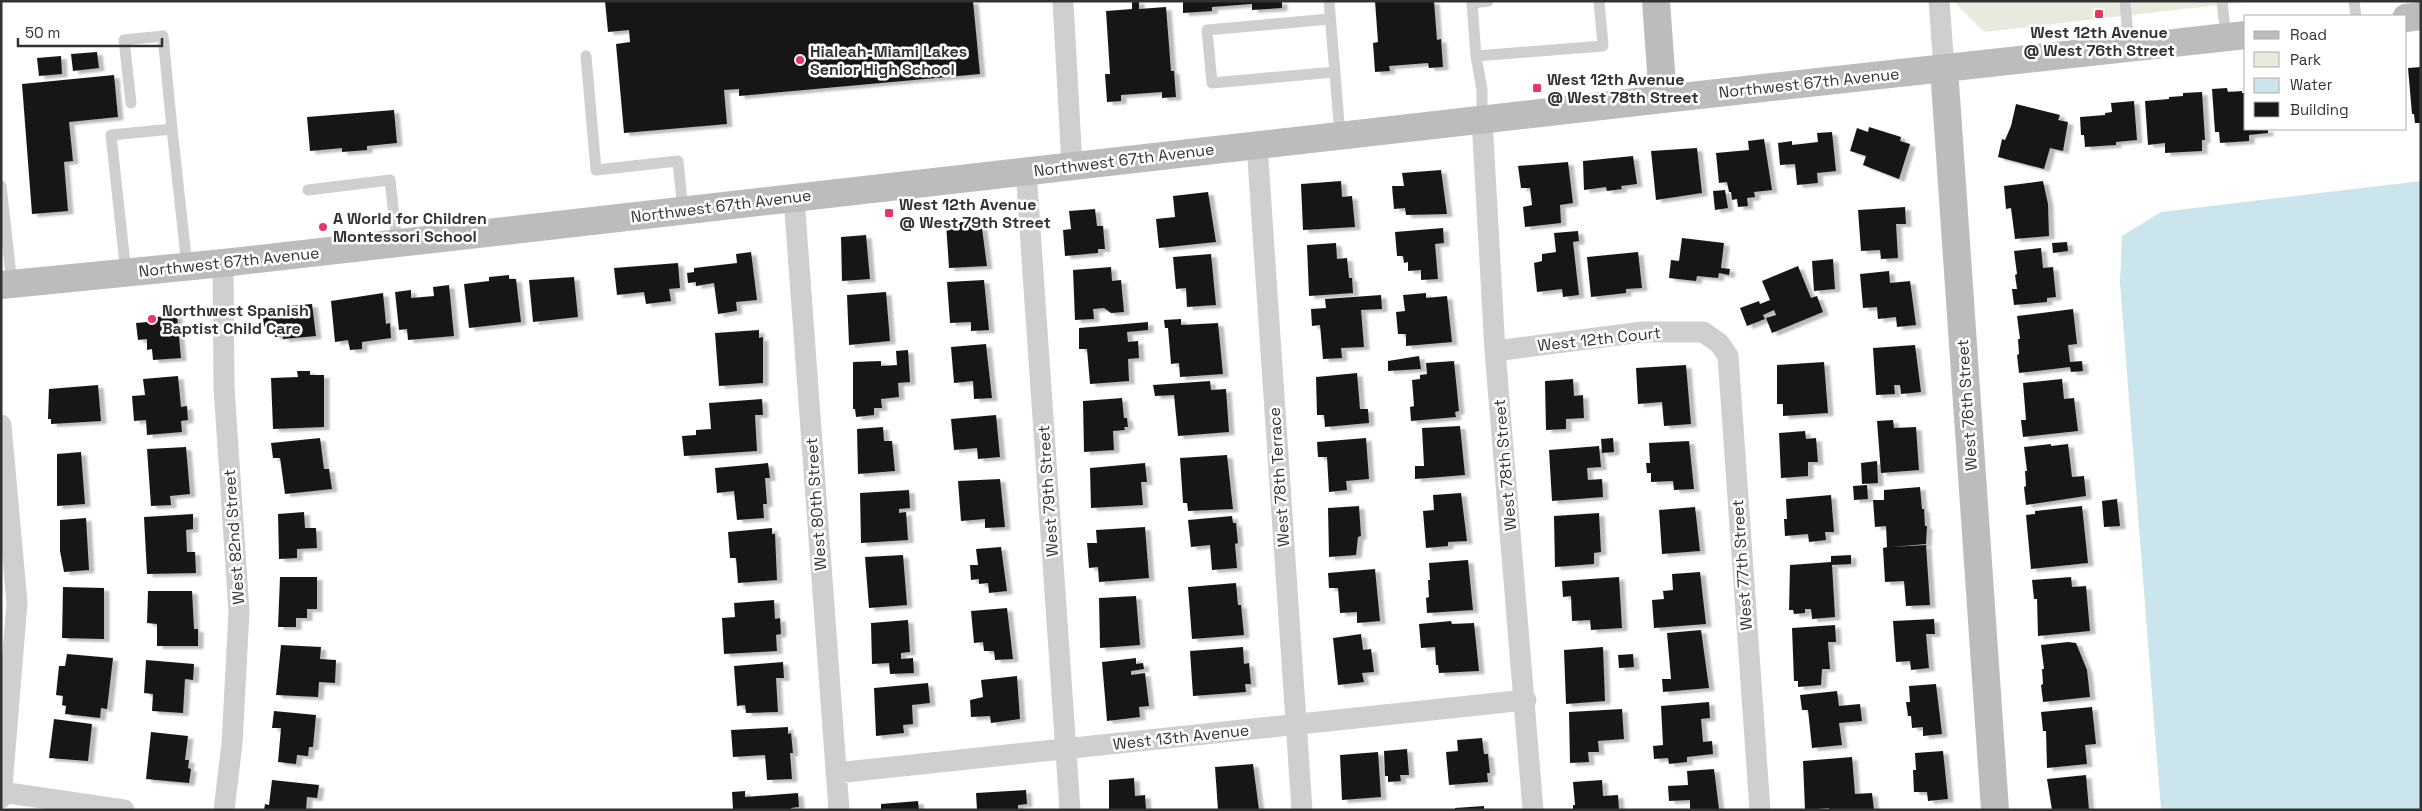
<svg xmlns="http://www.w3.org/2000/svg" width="2422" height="811" viewBox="0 0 2422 811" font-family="'Space Grotesk',sans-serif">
	<defs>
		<filter id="shadow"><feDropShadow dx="5.5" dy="3" stdDeviation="1" flood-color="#0004"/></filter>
	</defs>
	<rect width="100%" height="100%" fill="#fff"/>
	<path fill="#e7ebdd" d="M1956,1h297l-269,31 -27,-27z"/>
	<path fill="#cae5eb" d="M2421,181v629h-260l-41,-527 2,-47 39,-24z"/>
	<path fill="#191919" filter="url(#shadow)" d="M605,1h368l7,73 -241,22v-7l-15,1 3,34 -103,9 -8,-89 14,-2 -1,-12 -21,2z
		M1132,1h7v8l27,-2 5,64h3l2,26 -14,1v-6l-41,3v6l-14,1 -2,-28h5l-4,-63 26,-2z
		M1183,1h99v7l-30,2v-6l-40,3v4l-29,2z
		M1375,1h59l3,39 4,-1 2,28 -14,1 -1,-5 -39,3 1,5 -15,1 -2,-29 5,-1z
		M97,52l2,16 -26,3 -2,-17z
		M61,56l1,18 -23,2 -2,-18z
		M2421,67v56h-6l-1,-9h-2l-4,-46z
		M114,75l4,42 -49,5 4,39 -9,1 4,49 -36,3 -10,-130z
		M2227,88l1,4 14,-1v2h4v36h22v4l-19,2v6l-29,2 -1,-11h-4l-3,-43z
		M2202,92l3,48h-3v11l-37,2v-10l-17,2 -3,-44 24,-2v-2l14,-1v-3z
		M2134,101l3,39 -21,2v3l-31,2 -1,-12h-3l-1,-18 25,-2v-2l7,-1 -1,-9z
		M2016,104l44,11 -2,5 10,2 -5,29 -13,-3 -6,21 -46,-12 4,-18 3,1 6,-14z
		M394,110l3,33 -30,3v4l-25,2v-4l-32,3 -3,-34z
		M1869,127l32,10 -1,4 10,3 -11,35 -36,-14 3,-9 -16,-5 7,-23 11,4z
		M1832,132l4,39 -19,2 1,10 -21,2 -2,-21 -15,1 -2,-22 14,-2v4l26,-3 -1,-9z
		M1764,139l8,51 -18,2 1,5 -8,1 1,8 -10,1 -1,-8 -5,1 -1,-8h-2l-2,-10 -8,1 -3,-30 33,-3 -1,-9z
		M1697,148l5,45 -46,7 -5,-49z
		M1633,156l4,28 -16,2 1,3 -15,2 -1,-4 -22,3 -1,-29z
		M1568,162l5,41 -13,2 1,18 -36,4 -2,-20 9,-2 -2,-17h-9l-3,-22z
		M1441,170l6,44 -41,1 -1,-7 -11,1 -2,-23h12l-2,-13z
		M1341,181l1,16 10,-1 3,31 -52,3 -2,-46z
		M2043,181l5,23 1,32 -34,3 -4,-31 -5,1 -2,-23z
		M1725,190l3,18 -13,2 -2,-19z
		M1208,192l8,50 -57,6 -3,-29 19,-2 -2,-21z
		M1905,207l1,17h-10l2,34 -17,1 -1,-9 -19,1 -3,-41z
		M1095,209l2,17h6l2,23h-7v4l-33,3 -2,-26 8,-1 -2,-18z
		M981,221l6,45 -38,2 -3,-45z
		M1443,228l1,15 -9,1 3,35 -17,1v-10l-13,1v-9l-4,1 -1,-7h-6l-2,-24z
		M1578,231l1,10 -6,1 6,53 -16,2 -1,-8 -25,3 -3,-29 8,-2v-7l14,-2 -2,-19z
		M866,235l4,44 -28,2 -1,-44z
		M1682,238l42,5 -3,25 9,1 -1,6 -10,-2 -1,5 -21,-2 -1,5 -27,-3 2,-18 8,1z
		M2067,242l1,9 -15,2 -1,-10z
		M1336,243l1,16 10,-1 2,20h3l1,15 -44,3 -2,-51z
		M2041,248l2,20 10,-1 3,30 -9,1v4l-33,3 -2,-16h5l-2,-14 2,-1 -3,-23z
		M751,252l6,48 -21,2 1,9 -19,3 -4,-31 -18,3v-4l-8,1 -1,-10 7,-1v-4l43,-5 -1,-9z
		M1638,252l4,36 -16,1v4l-35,4 -4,-40z
		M1211,254l5,51 -29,2 -1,-19 -10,1 -3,-32z
		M1833,259l2,30 -21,2 -2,-30z
		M678,263l2,25 -11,1 2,12 -25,3 -2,-12 -27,3 -3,-27z
		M1798,266l13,32 6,-2 6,16 -51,21 -6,-15 10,-3 -2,-5 -11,5 2,4 -18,7 -7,-18 19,-7 1,3 10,-4 -8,-19z
		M1111,267l1,14 9,-1 3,32 -13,1 -7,-5 -11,1 1,10 -19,1 -2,-50z
		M1889,271l1,12 20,-2 6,44 -19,2 -1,-10 -18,2 -1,-12 -14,1 -3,-34z
		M509,275v4h7l5,43 -52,6 -5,-44 25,-3v-4z
		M574,277l4,40 -45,5 -4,-42z
		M984,280l5,50 -18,1v-9l-21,1 -3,-41z
		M449,285l5,51 -46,4 -1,-11 -8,1 -4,-38 16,-2v8l23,-2 -1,-9z
		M886,292l4,49 -41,4 -2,-50z
		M383,293l3,31 4,-1 1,15 -29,4v7l-12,1 -2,-10 -13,2 -4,-41z
		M1426,293v5l21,-2 5,46 -46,4v-12h-8l-2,-22 9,-1 -2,-16z
		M1381,295l1,14 -21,1 3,37 -23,1 1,10 -19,1 -3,-34 -8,1 -1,-17 15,-1 -1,-9z
		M312,304l4,32 -33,3v-3l-8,1 -2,-11 -9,1 -2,-19z
		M2073,309l4,35 -9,1 2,17 12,-1 1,10 -12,1 -1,-5 -51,6 -2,-18 2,-1 -1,-15h2l-3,-23z
		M177,315l4,43 -28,2 -1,-11 -5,1v-11l-9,1 -2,-17 11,-1 -1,-4z
		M1181,319v6l37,-2 5,51 -43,3 -1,-14 -8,1 -3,-36h-3l-1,-8z
		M1148,322v8l-21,2 1,10 10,-1 1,17 -11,1 1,22 -39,3 -3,-35h-8v-21z
		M759,330v8l4,-1v46l-44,3 -4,-53z
		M986,344l6,54 -18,1 -1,-18 -19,2 -3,-36z
		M1915,345l6,47 -20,2 -1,-9h-6l1,9 -19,1 -3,-47z
		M908,350l2,32 -12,1 1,14 -18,2 1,9h-8v7l-18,2 -1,-8h-2v-47l28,-1v5l16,-1 -1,-14z
		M1419,356l2,13 -33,2v-10z
		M1454,361l5,50 -4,1 1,5 -45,4 -1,-14 4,-1 -2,-26 8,-1v-4l7,-1 -1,-11z
		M1824,362l4,51 -45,3v-12h-6v-39z
		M1686,365l5,59 -27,2 -2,-24 -24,2 -2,-36z
		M297,371h13v4h14v52l-51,2 -2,-51 27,-1z
		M1357,373l3,36h8l1,14 -44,4 -1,-12h-7l-1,-38z
		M178,376l3,31 6,-1 1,14 -7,1 1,11 -35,3 -1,-15 -12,1 -2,-25 13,-1 -2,-16z
		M1573,379l1,17 9,-1 1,23 -18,1v10l-20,1 -1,-49z
		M2062,379l2,20 10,-1 4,33 -55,6 -2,-17h5l-3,-37z
		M1210,381l1,9 15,-1 3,43 -51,4 -4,-41 -19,1 -2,-11z
		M98,385l3,36 -50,3v-5h-3l1,-30z
		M1122,398l2,20h3l1,9h-4l1,3 -12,1 1,19 -30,2 -1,-51z
		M762,399l1,16h-8l2,36 -73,5 -2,-20 14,-1v-5l15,-1 -2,-26z
		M996,415l4,42 -22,2 -1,-11 -23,2 -3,-31z
		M1893,420l1,8 22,-1 3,43 -38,3 -4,-52z
		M1460,426l5,49 -50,4v-13h9l-2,-38z
		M883,427l1,14h8l3,30 -37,3 -1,-45z
		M1805,431l1,8 10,-1 2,24h-10v14l-27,2 -2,-45z
		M320,438l4,31h5l3,20 -47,5 -5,-36h-7l-2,-15z
		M1366,438l3,41 -23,2 1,9 -18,2 -2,-35h-9l-1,-15z
		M1613,438l1,14 -12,1 -1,-14z
		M1689,441l5,48 -20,1 -1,-9 -22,1v-9h-4l-1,-10h4l-1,-20z
		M2051,444v2l17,-2 4,33 12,-1 2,20 -60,9 -2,-18 2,-1 -1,-15h2l-3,-24z
		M1599,446l2,21 -14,1 1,12 14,-1 1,18 -51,4 -3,-51z
		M186,447l4,47 -20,2 1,9 -20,1 -4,-57z
		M81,452l4,52 -28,2v-52z
		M1227,455l6,54 -45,2 -1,-8h-4l-3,-45z
		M1877,461l1,22 -16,1 -1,-21z
		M768,463l2,15h-5l2,26h-4l1,14 -27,2 -3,-29 -17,2 -2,-25z
		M1145,463l2,19h-6l2,23 -52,3 -1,-40z
		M1000,479l5,48 -20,1v-9l-24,2 -3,-40z
		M1867,485l1,14 -14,1 -1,-14z
		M1920,487l2,22h2l1,17h2l-1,18 -34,3 34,-2 4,60 -24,1 -2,-25 -19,1 -2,-34 4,-1 -1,-21 -11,1 -2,-27h11v-10z
		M909,490l1,18 -11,1v4l7,-1 2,28 -47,3 -1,-50z
		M1461,493l6,48 -19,1v4l-22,2 -3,-37 11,-1 -1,-15z
		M1831,495l3,37h-9l1,8 -17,2 -1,-8 -23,2 -1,-17h3l-1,-20z
		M2117,499l3,27 -16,1 -2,-26z
		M1359,506l2,30 -3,1 -2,18 -27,2 -1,-49z
		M2082,506l6,57 -57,6 -5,-54 9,-1v-3z
		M1695,507l5,44 -38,3 -3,-44z
		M304,512l1,16h11l1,20 -20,1v9l-18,1 -1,-45z
		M1599,513l2,39 -7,1v11l-39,3 -1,-51z
		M193,514v15l-7,1 1,22h8l1,21 -49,1 -3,-57z
		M1232,516l1,7h3l2,20 -3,1 2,24 -25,2 -2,-25 -19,2 -3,-27z
		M86,518l3,52 -25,2 -4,-21v-31z
		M1145,527l4,51 -50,4 -1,-15 -9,1 -2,-25h10l-1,-13z
		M772,528v6h3l2,46 -39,3 -2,-25h-6l-2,-26z
		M1001,547l6,44 -18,2 -1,-10 -9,1v-5l-8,1 -1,-15h8l-2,-16z
		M903,555l4,50 -38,3 -4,-51z
		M1851,555v9l-19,1 3,52 -23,2 -1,-10h-6v4l-11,1 -1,-4h-4l1,-45 41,-3v-6z
		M1468,560l5,50 -46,3 -1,-15 3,-1 -1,-17h2l-1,-17z
		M1375,569l5,52 -23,2v-11l-17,1 -2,-25h-9l-1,-15z
		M1700,572l6,52 -52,4 -2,-28 12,-1 -1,-8 10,-1 -1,-16z
		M280,577h37v32h-10v9h-11v9h-18z
		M1619,577l3,51 -31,2 -1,-10 -18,1 -1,-25 -8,1 -1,-16z
		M2071,577l1,10 14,-1 4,45 -52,5 -1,-37h-3l-2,-19z
		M1236,583l2,22h3l3,30 -52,4 -4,-52z
		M63,587l41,1v51l-42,-1z
		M148,591h44l2,38h4v17h-41v-22l-10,-1z
		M1136,596l4,49 -40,3 -1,-50z
		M774,600l1,19 5,-1 1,16 -5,1 1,16 -53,3 -2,-36 13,-1 -1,-14z
		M1007,608l6,51 -18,1 -1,-9h-10l-1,-9 -9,1 -3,-32z
		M1934,619l1,15h-9l3,34 -18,2 -1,-9 -14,1 -3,-41z
		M908,620l2,32 -9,1v6l12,-1 1,15 -24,1 -1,-11 -17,1 -1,-41z
		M1451,621l1,3 22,-1 5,48 -40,2 -1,-8h-2l-1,-18 -14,1 -2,-24z
		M1835,625l1,17h-8l2,27h-8l-1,16 -23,2v-6h-4l-2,-53z
		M1701,630l8,58 -46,4 -1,-13h9l-4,-46z
		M1361,634l2,16 8,-1 3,23 -12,1 2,9 -26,3 -5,-47z
		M2068,642l8,1 11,27 3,27 -47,5 -2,-17 2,-1 -1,-15h2l-3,-24z
		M281,645l40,2 -1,12 16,1 -1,23 -16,-1 -1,15 -42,-2z
		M1243,647l1,17 5,-1 2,21h-6l1,8 -53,4 -3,-45z
		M1603,647l2,54 -39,3 -2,-54z
		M67,654l46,4 -6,51 -6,-1 -1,10 -35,-4 1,-8 -4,-1 1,-9 -7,-1 3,-29h6z
		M1633,654l1,13 -15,1 -1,-13z
		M1136,658v6l7,-1 1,6 -13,2v4l14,-2 4,33 -10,1 1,10 -33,4 -5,-59z
		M146,660l48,4 -1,16 -8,-1 -2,34 -31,-2 1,-17 -9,-1z
		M783,662l1,16h-8l2,34 -32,1 -1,-8 -8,1 -3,-40z
		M1017,676l3,43 -29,4 -1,-7 -19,1 -1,-17 13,-3 -2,-17z
		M928,683l2,20 -18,2 1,19 -10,1 1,8 -28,3 -2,-48z
		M1936,684l6,50 -19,2v-9l-11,1 -1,-12h-3l-2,-14h4l-1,-16z
		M1837,691l2,15 21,-2 2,17 -23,2 3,22 -30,3 -4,-38h-6l-2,-15z
		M1709,702l1,16 -9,1 2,23 9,-1 1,13 -26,3v5l-18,2 -1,-6 -14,1 -1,-13 10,-1 -2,-39z
		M2092,707l4,37 -11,1 2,19 -40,4 -1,-37h-3l-2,-19z
		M1622,709l2,30 -26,2 1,11h-11l1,10 -19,1 -1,-51z
		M274,711l42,4 -3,32h-4l-1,9 -11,-1 -1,9 -18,-2 3,-34h-9z
		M54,719l38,5 -4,37 -39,-3z
		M788,727v7l3,-1 2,20h-3l2,26 -25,1 -2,-25 -32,2 -2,-27z
		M151,732l37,4 -3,24h4l-1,8 3,1 -2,14 -43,-4z
		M1482,738l2,16h4l2,19h-3l1,9 -39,3 -3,-33 12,-1 -1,-11z
		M1407,749l2,26h-9l1,6 -13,1v-6h-3l-1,-25z
		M1943,751l5,48 -20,2 -1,-9h-13l-1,-22h3l-1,-17z
		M1378,752l3,45 -39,3 -2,-45z
		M1852,757l3,37 17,-1 2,17h-45v-2l-24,2 -2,-49z
		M1253,764l6,46h-41l-3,-43z
		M1714,769l5,40 -29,1v-10l-21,1 -1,-15 20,-1 -1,-14z
		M2086,775l3,35h-37l-5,-31z
		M1134,778l1,18 10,-1 1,14 -37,1v-30z
		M272,780l47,5 -2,13 -10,-1 -1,13h-42l1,-6 4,1z
		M1602,780l1,16 15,-1 1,15h-46v-5h2l-2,-23z
		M1026,790l1,14 -9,1v5h-41l-1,-17z
		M745,791v6l53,-4 1,14 -8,1 1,2 -59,-1 -1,-17z
		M918,801l1,9h-38v-6z
		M1484,806v4h-29v-2z"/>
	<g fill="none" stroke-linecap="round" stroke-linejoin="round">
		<path stroke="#cfcfcf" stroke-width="11" d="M1329,1l11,134
			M1488,1l-16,2 4,53 127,-10 -4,-45
			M2125,1l4,47
			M2222,1l4,36
			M2354,1l2,15
			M1330,19l-123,11 5,53 123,-11
			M586,56l10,114 82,-9 5,50
			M1476,56l6,34v29
			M131,103l-7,-63 39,-4 9,93
			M1,186l11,98
			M308,190l82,-10 7,63
			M126,273l-15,-138 61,-6 15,137"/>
		<path stroke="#cfcfcf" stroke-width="21" d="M1063,1l9,165
			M1939,1l5,67
			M1482,119l13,232 38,459
			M1257,145l45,665
			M1026,171l44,639
			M794,198l45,612
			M223,263l1,124 15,225 -7,132 -8,66
			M1495,351l147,-19h61l16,11 9,13 32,454
			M1,425l16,178 -16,195
			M836,773l690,-73
			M1,792l123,18"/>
		<path stroke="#bcbcbc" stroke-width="28" d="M1656,1l7,98
			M2406,18l15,-2
			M1944,68l51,742
			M1,285l222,-22 1440,-164 583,-64"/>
	</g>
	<g fill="#e63666" stroke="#fff" stroke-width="2">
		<rect x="2094" y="9" width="10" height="10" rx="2.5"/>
		<circle cx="800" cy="60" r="5"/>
		<rect x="1532" y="83" width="10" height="10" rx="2.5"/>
		<rect x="884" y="208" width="10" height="10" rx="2.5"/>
		<circle cx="323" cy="227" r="5"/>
		<circle cx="152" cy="319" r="5"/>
	</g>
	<g text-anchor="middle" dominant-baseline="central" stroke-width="5" stroke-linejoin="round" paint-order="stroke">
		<g font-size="16" font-weight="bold" fill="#323232" stroke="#fff" text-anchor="start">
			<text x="2099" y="32" text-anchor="middle">West 12th Avenue<tspan x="2099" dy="18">@ West 76th Street</tspan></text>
			<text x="810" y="51">Hialeah-Miami Lakes<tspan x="810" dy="18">Senior High School</tspan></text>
			<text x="1547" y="79">West 12th Avenue<tspan x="1547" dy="18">@ West 78th Street</tspan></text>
			<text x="899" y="204">West 12th Avenue<tspan x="899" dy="18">@ West 79th Street</tspan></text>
			<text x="333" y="218">A World for Children<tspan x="333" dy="18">Montessori School</tspan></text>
			<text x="162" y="310">Northwest Spanish<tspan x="162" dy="18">Baptist Child Care</tspan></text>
		</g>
		<g font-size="16" fill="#323232" stroke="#fff">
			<text transform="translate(1809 83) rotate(-6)">Northwest 67th Avenue</text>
			<text transform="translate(1124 160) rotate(-7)">Northwest 67th Avenue</text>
			<text transform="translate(721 206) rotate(-7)">Northwest 67th Avenue</text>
			<text transform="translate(229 262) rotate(-6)">Northwest 67th Avenue</text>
			<text transform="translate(1599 339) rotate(-6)">West 12th Court</text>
			<text transform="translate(1967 405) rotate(-94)">West 76th Street</text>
			<text transform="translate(1505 465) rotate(-95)">West 78th Street</text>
			<text transform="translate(1279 477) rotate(-94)">West 78th Terrace</text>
			<text transform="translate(1048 491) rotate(-94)">West 79th Street</text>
			<text transform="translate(816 504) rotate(-94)">West 80th Street</text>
			<text transform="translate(234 537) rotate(-94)">West 82nd Street</text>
			<text transform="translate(1742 565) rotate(-94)">West 77th Street</text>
			<text transform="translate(1181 737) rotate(-6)">West 13th Avenue</text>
		</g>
	</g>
	<rect width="2422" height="811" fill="none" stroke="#323232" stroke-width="5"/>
	<rect x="2244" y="15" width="162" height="115" fill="#ffffff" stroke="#adadad"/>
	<rect x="2254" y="31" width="25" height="8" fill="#bcbcbc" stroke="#adadad"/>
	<text x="2290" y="40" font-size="15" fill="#323232">Road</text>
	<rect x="2254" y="52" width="25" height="15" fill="#e7ebdd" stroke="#adadad"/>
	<text x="2290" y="65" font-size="15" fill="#323232">Park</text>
	<rect x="2254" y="78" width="25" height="15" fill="#cae5eb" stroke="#adadad"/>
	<text x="2290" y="90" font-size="15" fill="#323232">Water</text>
	<rect x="2254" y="102" width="25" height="15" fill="#191919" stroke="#adadad"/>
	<text x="2290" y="115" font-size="15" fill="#323232">Building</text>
	<path d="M18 38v8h144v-8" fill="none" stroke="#323232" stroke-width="2.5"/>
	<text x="25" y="38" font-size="15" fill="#323232" stroke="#ffffff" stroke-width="4" paint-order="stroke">50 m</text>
</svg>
